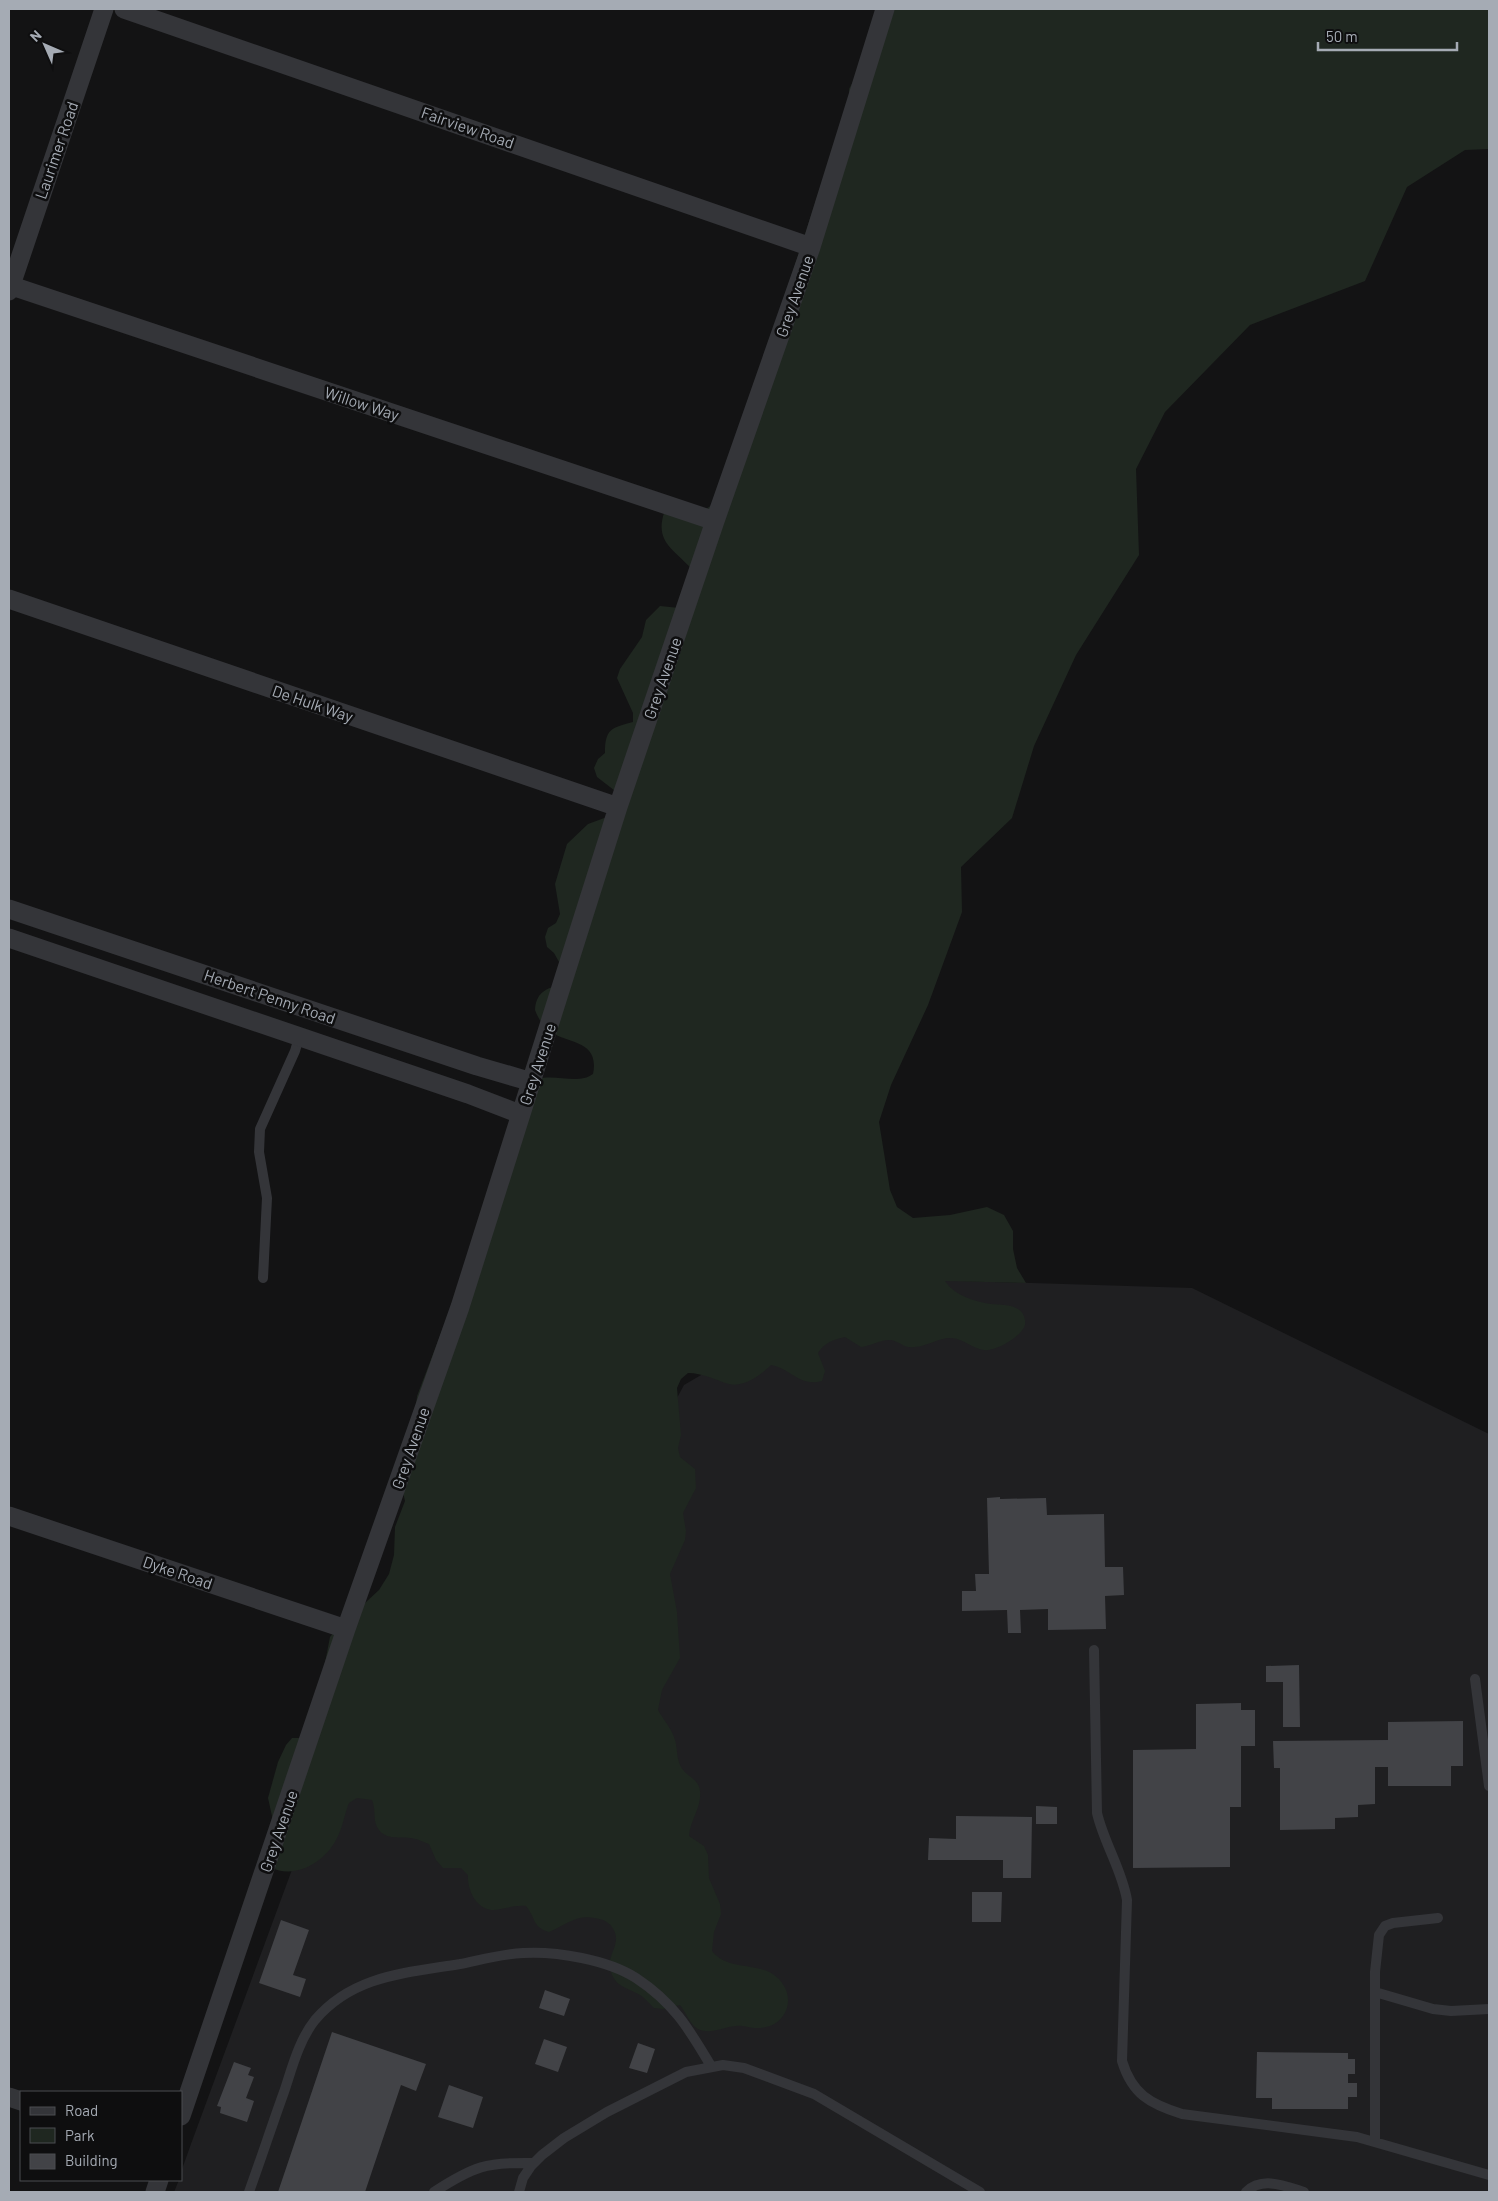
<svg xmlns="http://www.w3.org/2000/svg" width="1498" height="2201" viewBox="0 0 1498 2201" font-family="Barlow,sans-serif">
	<rect width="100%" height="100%" fill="#131314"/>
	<path fill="#1f1f21" d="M867,1278l325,10 297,146v758h-1315l5,-12h2v-8l10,-28 141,-383 225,-141 127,-235z"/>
	<path fill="#1f2720" d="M891,9h598v140l-24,1 -58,37 -42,94 -115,44 -85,87 -29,57 3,86 -63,100 -42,91 -22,72 -51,49 1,45 -34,93 -37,80 -12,37 11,68 7,17 16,11 37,-3 37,-8 17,8 9,16v18l4,19 9,15 -81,-2c9,14 30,21 46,23 9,1 19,0 27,5 5,3 8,9 7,16 -3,11 -29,27 -41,25 -11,-1 -20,-11 -32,-12 -11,-1 -25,8 -37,9 -11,2 -14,-5 -24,-7 -10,-1 -20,6 -30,7l-16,-10c-12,3 -20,5 -27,16l7,18 -3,10c-23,6 -30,-12 -51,-16 -9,9 -27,23 -42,19 -14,-4 -26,-11 -41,-11l-7,6 -4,9 4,47 -3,13 2,9 15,12 1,19 -13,25 3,18 -1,9 -15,34 7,38 3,46 -18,32 -4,20c5,9 13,18 16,27 4,10 2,21 7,30 6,10 18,12 19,24 2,16 -10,29 -11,45l15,10 4,9 1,23 11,26 1,10 -7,18 -2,19c19,24 55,6 72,35 4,6 5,15 3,22 -5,15 -18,21 -33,20 -6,0 -11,-3 -18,-2 -13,1 -26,9 -38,3 -8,-4 -12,-17 -18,-24l-17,4 -9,-1c-4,-4 -9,-10 -14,-13 -11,-7 -22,-7 -28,-20 -7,-17 5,-25 4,-38 -1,-8 -6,-14 -13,-17 -25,-8 -33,3 -54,12 -17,-5 -13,-14 -23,-26 -12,-1 -21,3 -32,4 -18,0 -27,-21 -26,-35l-7,-7h-18l-7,-8 -7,-16c-6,-2 -13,-6 -19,-6 -12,-1 -26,2 -33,-11 -4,-8 -1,-18 -5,-27l-15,-2 -8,5c-5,12 -6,25 -13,37 -12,23 -42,40 -66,27l2,-51 -4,-18 10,-36 8,-17 6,-7h10l21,-65 7,-36 6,-7 43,-40 10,-16 5,-19 1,-28 10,-26 -8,-36 19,-60 1,-9 121,-317c18,-5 40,6 55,-5 7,-34 -25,-30 -42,-42 -8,-5 -13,-14 -16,-22 1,-16 9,-21 24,-25l4,-16 -9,-16 -7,-6 -2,-10 3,-9 8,-5 4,-9 -5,-30 12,-40 21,-20 19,-7 12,-23 -22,-17 -3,-9 4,-9 7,-6c0,-24 6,-25 28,-31v-9l-16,-35 3,-9 22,-32 4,-17 14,-14 19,2 11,-41c-17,-18 -35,-26 -26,-54 53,-1 47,0 66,-49l119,-365v-10z"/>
	<path fill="#424347" d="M1000,1497v2l46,-1 1,17 57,-1 1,53h18l1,28 -19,1 1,33 -58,1v-21l-28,1 1,23h-13l-1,-23 -45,1v-20h14l-1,-17h14l-2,-76z
		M1299,1665l1,62h-17v-45h-17v-16z
		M1241,1703v7h14v36h-14v61h-11v60l-97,1v-118l63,-1v-45z
		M1463,1721v45h-12v20h-63v-19h-13v37l-17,1v12l-23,1v11l-55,1v-62h-6l-1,-27 115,-1v-18z
		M1036,1806l21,1v17h-21z
		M956,1816l76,1 -1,61h-28v-18h-75l1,-22 27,1z
		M972,1892h30l-1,30h-29z
		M281,1920l28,10 -16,45 13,4 -6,18 -41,-14z
		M545,1990l25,9 -6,17 -25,-8z
		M332,2032l94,32 -10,27 -15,-6 -36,107h-87z
		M544,2039l23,8 -9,25 -23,-8z
		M638,2043l17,6 -8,24 -18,-5z
		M1257,2052l91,1v6h7v15h-7v9h9v14h-9v12h-76v-11h-16z
		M234,2062l17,6 -3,7 6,2 -8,21 8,3 -7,21 -27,-9 1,-6 -4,-1z
		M449,2085l34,12 -10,31 -35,-11z"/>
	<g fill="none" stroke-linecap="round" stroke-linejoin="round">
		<path stroke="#343539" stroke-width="10" d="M263,1278l4,-80 -8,-46 1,-23 35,-78 4,-14
			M1094,1650l3,163c7,30 25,57 30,87l-5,161c10,33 28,43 60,53l175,23 132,38
			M1475,1679l14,107
			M1375,1992l58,17 18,2 38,-2
			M1375,2141v-169l4,-37 6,-9 8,-3 45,-5
			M249,2192c12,-33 23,-67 35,-100 8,-24 15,-52 31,-72 38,-45 91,-47 145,-56 20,-4 42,-10 63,-11 34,-2 85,7 113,25 38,25 53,51 75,88
			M434,2192c40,-26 52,-30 100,-29
			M519,2192l4,-14 8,-12 11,-11 22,-17 43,-26 79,-40 37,-7 21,3 70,26 166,98
			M1246,2192c16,-16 39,-6 58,0"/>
		<path stroke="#343539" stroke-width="19" d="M124,9l687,238
			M9,285l706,236
			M9,291l95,-282
			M9,599l609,208
			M9,909l468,157 55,16
			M9,938l459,156 52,20
			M9,1516l337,113
			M9,2097l12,4
			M181,2116l165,-487 114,-322 158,-500 97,-286 96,-274 74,-238
			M155,2192l4,-12"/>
	</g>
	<g text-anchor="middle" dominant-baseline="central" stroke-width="5" stroke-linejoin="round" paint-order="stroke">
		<g font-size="16" fill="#a5abb4" stroke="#0e0e0f">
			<text transform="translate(468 127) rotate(19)">Fairview Road</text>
			<text transform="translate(56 150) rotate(-71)">Laurimer Road</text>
			<text transform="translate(794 296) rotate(-71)">Grey Avenue</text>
			<text transform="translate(362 403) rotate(18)">Willow Way</text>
			<text transform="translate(662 678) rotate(-71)">Grey Avenue</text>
			<text transform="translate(313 703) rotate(19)">De Hulk Way</text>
			<text transform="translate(270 996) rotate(19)">Herbert Penny Road</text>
			<text transform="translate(537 1064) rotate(-72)">Grey Avenue</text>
			<text transform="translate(410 1448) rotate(-71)">Grey Avenue</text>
			<text transform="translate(178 1572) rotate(19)">Dyke Road</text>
			<text transform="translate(278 1831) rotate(-71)">Grey Avenue</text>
		</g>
	</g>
	<rect width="1498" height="2201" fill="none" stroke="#a5abb4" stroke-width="20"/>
	<rect x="20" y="2091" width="162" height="90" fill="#0e0e0f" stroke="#4a4d51"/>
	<rect x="30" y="2107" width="25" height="8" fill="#343539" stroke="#4a4d51"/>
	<text x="65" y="2116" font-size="15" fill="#a5abb4">Road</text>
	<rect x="30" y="2128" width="25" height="15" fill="#1f2720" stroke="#4a4d51"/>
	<text x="65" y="2141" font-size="15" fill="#a5abb4">Park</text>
	<rect x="30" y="2154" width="25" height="15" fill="#424347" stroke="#4a4d51"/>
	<text x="65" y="2166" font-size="15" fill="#a5abb4">Building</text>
	<g transform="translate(45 45) rotate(315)" stroke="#0e0e0f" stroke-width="4" paint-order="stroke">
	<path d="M0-4L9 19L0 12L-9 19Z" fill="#a5abb4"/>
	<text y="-8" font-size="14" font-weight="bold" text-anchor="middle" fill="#a5abb4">N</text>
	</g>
	<path d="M1318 42v8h139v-8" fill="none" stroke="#a5abb4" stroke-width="2.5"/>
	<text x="1326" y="42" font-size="15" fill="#a5abb4" stroke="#0e0e0f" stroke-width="4" paint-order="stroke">50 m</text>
</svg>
